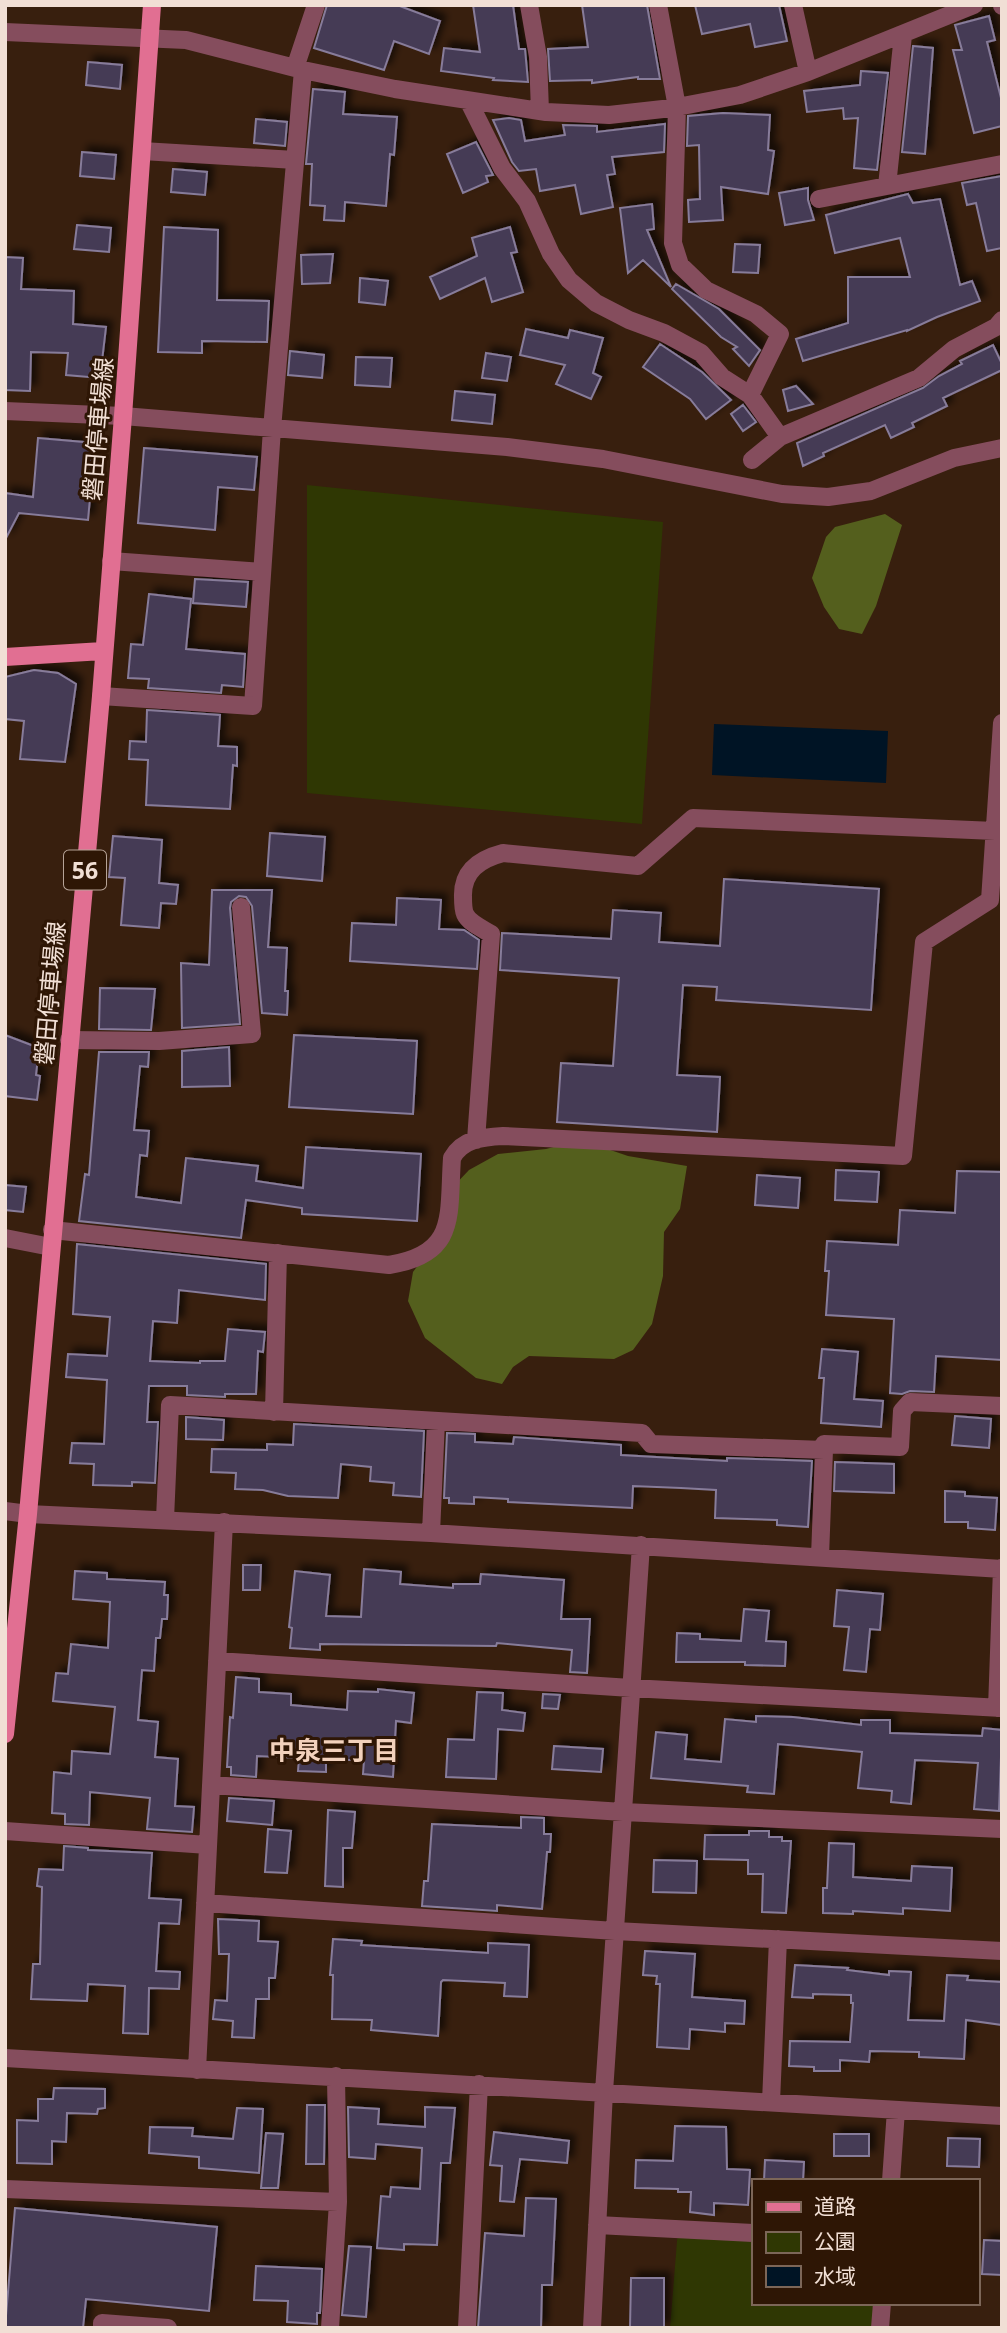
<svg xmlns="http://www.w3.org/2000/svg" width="1007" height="2333" viewBox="0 0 1007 2333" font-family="'Open Sans','Noto Sans JP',sans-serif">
	<defs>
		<filter id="shadow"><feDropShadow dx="6" dy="-6" stdDeviation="3.5" flood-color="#0009"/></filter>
	</defs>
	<rect width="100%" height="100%" fill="#381f0e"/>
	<path fill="#2f3703" d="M307,485l356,37 -21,302 -335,-31z
		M678,2229l75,4v70h129l-1,25h-211z"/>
	<path fill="#545f1d" d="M885,514l17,11 -26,81 -14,28 -23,-5 -15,-22 -12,-29 14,-41 9,-10z
		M581,1140l47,16 59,10 -7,43 -16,23 -1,44 -11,48 -19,26 -19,9 -85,-3 -16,11 -11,17 -26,-6 -51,-40 -17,-37 5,-29 34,-46 3,-36 19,-20 29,-16 48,-5z"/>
	<path fill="#001425" d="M714,724l174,7 -2,52 -174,-8z"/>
	<path fill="#453a55" stroke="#877c9a" stroke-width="2" filter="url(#shadow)" d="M327,5h70l43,16 -11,33 -35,-13 -10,29 -70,-22z
		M473,5h40l6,44h6l3,33 -35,-2 1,-2 -53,-7 3,-23 36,4z
		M582,5h65l13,74h-22v-2l-46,6v-3l-42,1 -2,-32 40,-2z
		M695,5h84l8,36 -32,6 -5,-23 -48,10z
		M989,16l6,24 -8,2 15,60v24l-28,7 -21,-83h9l-7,-25z
		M913,46l20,2 -8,106 -23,-2z
		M88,62l34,3 -2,24 -34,-4z
		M861,71l27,2 -11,97 -23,-2 4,-50 -14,1 -1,-11 -36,4 -3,-21 56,-6z
		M313,89l32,3 -2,22 54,3 -3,38 -4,-1 -4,52 -41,-4 -1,19 -20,-1 1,-14 -15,-1 2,-41h-6z
		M723,113l47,2 -2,35 6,1 -6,43 -47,-7 2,33 -34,2 -1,-22 12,-1 -1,-54 -12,1 1,-30z
		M509,118l12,2 4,21 40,-6 -2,-10 34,1v6l68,-8 -1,28 -52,5 3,17 -8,1 6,32 -32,7 -6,-29 -35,6 -4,-22 -17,2 -7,-9 -19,-42z
		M256,119l31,3 -2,24 -31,-3z
		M476,142l17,33 -7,1 2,6 -25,11 -16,-39z
		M82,152l34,3 -2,24 -34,-3z
		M173,169l34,3 -2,23 -34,-3z
		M1002,176v72l-15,3 -11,-48 -9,2 -5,-22z
		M808,188v12l6,20 -29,5 -6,-32z
		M908,194l5,9 27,-4 20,86 12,-4 8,20 -43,16 -30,14v-1l-104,31 -7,-22 52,-16v-46h62l-10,-39 -65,15 -9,-38z
		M652,204l2,25 -7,1 24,57 -28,-27 -15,13 -8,-65z
		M77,225l34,3 -2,24 -35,-3z
		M164,227l54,3 -1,70 52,1 -2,41 -65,-1v12l-44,-1z
		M510,227l7,25 -6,1 12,39 -31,10 -7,-24 -45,21 -10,-22 47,-21 -5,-18z
		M735,244l25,1 -2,28 -25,-1z
		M333,254l-3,29 -28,1 -1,-29z
		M5,257l18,1 -2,31 53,2 -1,33 33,3 -6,51 -34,-3 2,-22 -37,-1 -1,39 -25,-1z
		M360,278l28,3 -3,24 -26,-3z
		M676,284l43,25 41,41 -11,16 -16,-17 4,-2 -16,-10 -49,-48z
		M526,329l42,9 2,-8 33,8 -10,35 8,4 -10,22 -35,-15 9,-19 -45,-10z
		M660,344l42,28 29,28 -25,19 -16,-20 -47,-32z
		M993,345l9,19v6l-59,28 4,8 -35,17 2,4 -23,11 -6,-13 -62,28 1,3 -21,10 -6,-23 126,-55 16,-12 23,-12 -2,-3z
		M290,351l34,4 -2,23 -34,-3z
		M486,353l25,4 -4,24 -25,-3z
		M356,357l36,1 -2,29 -35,-2z
		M796,386l17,18 -25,7 -5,-21z
		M455,391l40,4 -3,29 -40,-4z
		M743,405l13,17 -13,9 -12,-17z
		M38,438l57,5 -7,77 -69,-7 -14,27v-47l28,4z
		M144,448l113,9 -3,33 -36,-3 -3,43 -77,-7z
		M195,579l53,3 -2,25 -53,-4z
		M149,594l42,5 -5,50 59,5 -2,33 -21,-2 -1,8 -73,-5 1,-9 -21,-1 3,-34 12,1z
		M34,670l24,3 18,11 -11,78 -45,-3 4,-38 -19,-2v-42z
		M147,710l73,5 -2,31 19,1v19l-4,-1 -3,44 -84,-4 2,-45 -19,-1 1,-18 16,1z
		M270,833l55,4 -3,44 -55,-5z
		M113,836l49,4 -3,43 19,2 -2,19 -15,-1 -2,25 -38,-3 4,-47 -16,-1z
		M724,879l155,10 -8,121 -155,-10 1,-13 -34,-2 -6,90 43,2 -3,55 -160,-10 4,-59 52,3 6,-88 -119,-8 2,-37 109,6 2,-29 48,3 -2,29 61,4z
		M212,890h60l-4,57 19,1 -2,43h3l-1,24 -25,-2 -10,-107 -6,-9 -7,-1 -8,6 -1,6 10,116 -58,4 -1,-65 28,2z
		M397,898l44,2 -2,29 25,1 15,10 -2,29 -127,-8 2,-38 44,2z
		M100,988l55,1 -4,41 -52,-1z
		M5,1035l34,13 -3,27 4,1 -3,24 -32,-4z
		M294,1035l123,6 -4,73 -124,-7z
		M229,1047l1,39 -48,1v-36z
		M99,1052h50l-1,15 -8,-1 -6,64 15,1 -2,25 -7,-1 -4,42 45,6 5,-45 72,8 -2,15 47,7 3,-41 115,7 -4,67 -115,-7v-6l-56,-8 -5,38 -162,-17 6,-47 4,1z
		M836,1170l43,2 -2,30 -42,-2z
		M957,1171l45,1v188l-66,-4 -2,36 -24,-1 -8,3 -12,-1 4,-74 -68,-4 3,-44h-4l2,-30 71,4 2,-35 55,3z
		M757,1175l43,3 -2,30 -43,-3z
		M5,1185l21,2 -3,25 -18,-2z
		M77,1244l189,20 -1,36 -86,-10 -2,33 -24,-2 -3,40 50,2v-2h25l3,-32 37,3 -2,20 -5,-1 -2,43h-31v3l-38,-2v-9h-38l-2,36h11l-3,61 -23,-1v4l-39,-1 1,-21 -24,-1 2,-20 32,1 3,-64 -41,-3 2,-23 39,2 3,-39 -37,-3z
		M822,1349l36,3 -4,47 29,2 -2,26 -60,-4 3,-45h-5z
		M955,1416l36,3 -2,29 -37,-3z
		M186,1417l38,3 -1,20 -37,-1z
		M294,1424l130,7 -3,66 -28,-2 1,-12 -24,-2 1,-14 -30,-3 -3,34 -50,-2 -25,-6 -28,-1 1,-16 -25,-1 1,-23 55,1v-6l26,1z
		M447,1433l28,1v8l38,2 1,-7 107,8v10l106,6v-3l85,3 -4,66 -31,-2v-5l-62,-2 1,-28 -35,-2 -48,-2 -1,22 -124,-6v-3l-34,-2v7l-25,-1v-5h-5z
		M835,1462l59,2v29l-60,-2z
		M945,1491l20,1v4l32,2 -2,32 -27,-2v-6h-23z
		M243,1565h18l-1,25h-17z
		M364,1569l37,3 -1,12 53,4v-4h27l1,-10 83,6 -3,39h29l-3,54 -17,-1 2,-22 -75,-7 -1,3 -176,-2v6l-30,-2 2,-20 -3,-1 6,-56 35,4 -4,41 35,1z
		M75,1571l32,2v6l58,3 -1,13h4l-1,24h-5l-2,19h-4l-2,33 -12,-1 -4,50 20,2 -3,35 23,2 -3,47 19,1 -2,25 -45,-3 3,-31 -60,-6 -1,33 -24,-1v-10l-13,-1 2,-41 17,2 1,-23 38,3 5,-47 -62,-6 3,-28 12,1 3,-30 37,4 2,-46 -37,-3z
		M837,1590l46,4 -3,36 -10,-1 -4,43 -22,-2 5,-43 -15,-1z
		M744,1609l25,2 -3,30 20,1 -1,24 -40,-1v-3h-69l1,-29 23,1v5l41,2z
		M236,1677l23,2v13l32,2v11l56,5 1,-19 30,1v-3l36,4 -3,30 -15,-2 -3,56 -30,-3 1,-14h-38v12l-28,-1 1,-13 -42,-2 -1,21 -25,-2v-8h-4l3,-50 3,1z
		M477,1692l26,1 -1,17 23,3 -2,18 -25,-2 -2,50 -50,-2 2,-38 26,1z
		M543,1694l17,1 -2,14 -16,-1z
		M756,1716l37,1 68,8v-5h29v13l92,3 1,-8 19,2 -3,81 -25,-2 4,-46 -63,-3 -4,44 -20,-2 1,-11 -34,-3 4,-36 -84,-8 -4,50 -27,-2 1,-6 -97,-8 5,-46 31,3 -2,24 36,3 4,-43 31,3z
		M554,1746l49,3 -2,23 -49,-3z
		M229,1798l45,3 -2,24 -45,-4z
		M328,1810l27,2 -3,36h-9v39l-18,-1z
		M521,1817l23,1v16h7l-1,18h-3l-5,57 -45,-4v6l-75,-5 2,-25h4l4,-57 89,4z
		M268,1829l23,2 -4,42 -22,-1z
		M749,1831h20v6h13v4h9l-5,72 -24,-1 1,-38h-15v-14l-44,-1 1,-24h44z
		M829,1843l25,1 -1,33 58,4 1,-15 40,2 -2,43 -47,-3v6l-50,-3v3l-30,-1v-25h4z
		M64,1846l24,2v2l64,3 -3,45 32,2 -2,24 -20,-1 -3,48 24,1 -1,17 -30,-1 -1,46 -25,-1 2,-47 -37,-2 -1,17 -56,-2 2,-35h7l2,-77 -5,-1 2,-17 24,1z
		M654,1860l43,1 -1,32 -43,-1z
		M218,1919l41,2 -1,20 20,1 -3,36h-6v21h-13l-2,39 -22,-1 1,-16 -20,-2 2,-19 12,1 2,-47h-10z
		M333,1939l29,2 -1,4 127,8v-10l41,2 -2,52 -23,-1 1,-13 -62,-3 -2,2 -3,54 -67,-6 1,-10 -40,-1 1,-44h-3z
		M645,1951l50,3 -3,43 53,4 -1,23 -19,-1v9l-35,-3 -1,20 -32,-2 3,-63h-4l1,-8 -14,-1z
		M795,1965l53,3 -1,2 42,5v-4l22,1 -3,48 36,1 3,-46 21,1 -1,4 35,2v43l-36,-5 -2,39 -45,-2v-5l-49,-1 -1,11 -29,-2v11h-26v-4l-25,-1 1,-25 60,1 3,-39h-2v-8l-38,-1v4l-21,-1z
		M54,2088l51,1v19l-7,1 -1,5 -30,-1 -1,29 -14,-1v23l-35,-1v-43l21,1v-22h15z
		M307,2105h18l-1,59h-18z
		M348,2107l31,2 -1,15 47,3v-20l30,1 -5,55h-9l-4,82 -33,-1v6l-27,-2 4,-52 9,1 1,-10 29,2 2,-41 -46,-4 -1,15 -26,-2z
		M237,2108l26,1 -4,64 -60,-5v-11l-50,-4 1,-26 43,1 -1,8 41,3z
		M675,2126l51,1 1,42 23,1 -2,35 -34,-2v12l-24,-3 1,-20h-13v-3l-43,-1 1,-28 37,1z
		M494,2132l75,9 -2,22 -47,-4 -6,43 -14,-1 2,-35 -12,-1z
		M266,2133l17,1 -5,54h-17z
		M834,2134h35v22h-35z
		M948,2138l32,1 -1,28 -32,-1z
		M765,2160l39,2 -1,19h-39z
		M526,2198l30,1 -4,86h-10l-1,43h-63l7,-95 39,3z
		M15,2208l202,19 -8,84 -123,-12 -3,29h-78z
		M984,2240l18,1v34l-20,-1z
		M349,2246l22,1 -5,70 -24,-2z
		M256,2266l66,3 -2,44h-3v11l-30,-2 1,-21 -34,-1z
		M631,2278h33v50h-34z"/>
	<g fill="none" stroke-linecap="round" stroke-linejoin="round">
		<path stroke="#854d5d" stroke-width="18" d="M529,5l9,52 2,54
			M658,5l19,102 -4,136 7,22 26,25 50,24 24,20 -30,61
			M793,5l15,67
			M1002,5v1
			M5,32l181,8 117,30 92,19 151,23 63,3 63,-7 68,-13 68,-23 166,-67
			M295,68l21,-63
			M469,102l33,66 25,33 24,53 18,26 27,23 33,17 35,13 37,20 21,24 28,18 30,42
			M142,151l153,9
			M887,186l16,-151
			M819,199l183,-35
			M5,411l118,5 384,31 96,12 179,35 46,3 43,-6 83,-33 48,-10
			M752,460l28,-23 139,-59 35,-29 42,-22 6,-7
			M111,561l151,11
			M101,696l152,10 19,-277 31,-359
			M69,1040l90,1 93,-7 -11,-127
			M476,1140l15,-206c-8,-5 -22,-11 -26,-20 -2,-5 -2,-12 -2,-17 -1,-26 17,-38 40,-44l135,13 55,-48 302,13
			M52,1230l337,35c69,-11 59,-49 63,-107 10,-19 31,-21 51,-22l400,20 21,-214 66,-42 12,-177
			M5,1238l46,9
			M274,1412l4,-159
			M824,1450v-6l76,3 2,-36 8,-9 92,4
			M5,1511l23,3 403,19 571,36
			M165,1519l5,-114 472,28 9,11 173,6 -4,107
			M431,1533l5,-112
			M217,1661l414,27 371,20
			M997,1708l5,-140
			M211,1785l412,27 379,17
			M5,1831l203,14
			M205,1903l410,28 387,20
			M5,2058l997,58
			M197,2070l27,-548
			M771,2102l7,-163
			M891,2181l5,-71
			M5,2189l333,13
			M597,2225l156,8
			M102,2328v-5l66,5
			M330,2328l8,-126 -2,-126
			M467,2328l12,-244
			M592,2328l12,-236 37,-547
			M880,2328l2,-25"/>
		<path stroke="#e16f92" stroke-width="18" d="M5,657l98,-6
			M5,1734l23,-220 73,-818 22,-280 29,-411"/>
	</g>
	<g text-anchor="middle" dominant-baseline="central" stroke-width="6" stroke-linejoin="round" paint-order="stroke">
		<rect fill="#2e1605" stroke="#b6a397" stroke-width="2" x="64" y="850.5" width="42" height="39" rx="5"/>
		<g font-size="23" font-weight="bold" fill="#f1dfd5">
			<text x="85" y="870">56</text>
		</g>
		<g font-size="24" fill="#f1dfd5" stroke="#2e1605">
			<text transform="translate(97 429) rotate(-85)">磐田停車場線</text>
			<text transform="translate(49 993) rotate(-85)">磐田停車場線</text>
		</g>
		<g font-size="26" font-weight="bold" fill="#f2d1bc" stroke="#2e1605">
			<text x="334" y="1750">中泉三丁目</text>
		</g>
	</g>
	<rect width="1007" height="2333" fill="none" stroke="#f1dfd5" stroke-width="14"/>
	<rect x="752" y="2179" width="228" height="126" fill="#2e1605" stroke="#7c6658" stroke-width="2"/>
	<rect x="766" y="2202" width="35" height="10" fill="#e16f92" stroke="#7c6658" stroke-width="2"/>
	<text x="814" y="2214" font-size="21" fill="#f1dfd5">道路</text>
	<rect x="766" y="2232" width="35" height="21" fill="#2f3703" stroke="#7c6658" stroke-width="2"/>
	<text x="814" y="2249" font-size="21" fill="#f1dfd5">公園</text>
	<rect x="766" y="2266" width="35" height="21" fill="#001425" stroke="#7c6658" stroke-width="2"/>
	<text x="814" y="2284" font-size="21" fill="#f1dfd5">水域</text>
</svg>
